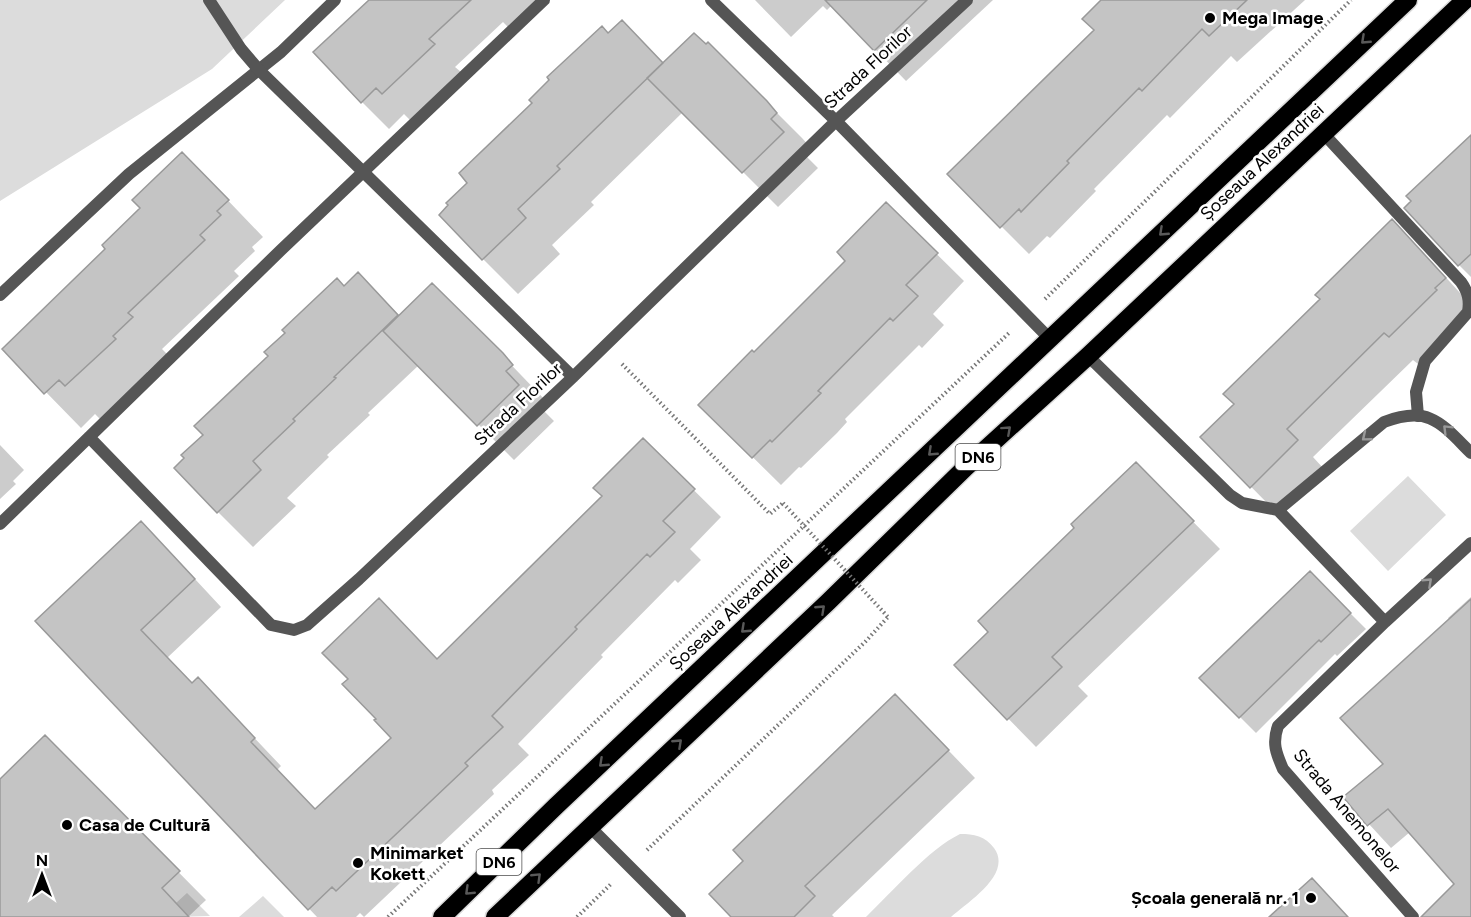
<svg xmlns="http://www.w3.org/2000/svg" width="1471" height="917" viewBox="0 0 1471 917" font-family="Figtree,sans-serif">
	<rect width="100%" height="100%" fill="#fff"/>
	<path fill="#dcdcdc" d="M0,0h285l-73,69 -212,132z
		M1408,476l38,39 -58,56 -38,-40z
		M960,834c14,0 25,2 34,14 19,26 -26,54 -43,69h-85c26,-25 63,-68 94,-83z
		M187,893l23,23 -37,1 3,-14z
		M263,896l21,21h-45z"/>
	<path fill="#0003" d="M370,0h169l-30,28 -6,-6 -48,45 6,5 -51,48 -6,-6 -15,15 -27,-27z
		M755,0h238l-87,81 -74,-76 -5,5 -4,-4 -32,31z
		M1103,0h202l-68,62 -6,-6 -61,62 -3,-3 -73,74 2,2 -46,47 -3,-2 -18,18 -80,-80 147,-144z
		M622,22l42,42 44,-20 94,94 10,11 -7,6 13,13 -40,39 -95,-95 -92,90 3,3 -42,40 8,9 -42,40 -35,-35 126,-224z
		M1471,138v139l-12,-12z
		M217,189l46,48 -11,10 3,4 -21,20 5,5 -77,73 5,5 -20,18 3,3 -49,45 -6,-6 -14,14 -77,-79z
		M886,204l78,77 -31,33 11,11 -22,23 -3,-3 -74,74 2,3 -10,11 -36,35 -2,-1 -18,18 -81,-80 54,-51 93,-93z
		M1420,249l51,56 -8,14 -45,45 -5,-4 -100,97 11,12 -46,45 -76,-77z
		M358,274l42,42 68,4 79,82 -6,6 13,13 -40,39 -95,-95 -51,48 2,2 -43,40 2,2 -42,41 9,8 -43,41 -35,-35 126,-225z
		M643,440l78,77 -31,32 11,11 -23,23 -3,-3 -74,75 2,2 -85,87 11,11 -37,35 2,4 -130,123 -4,-4 -4,4h-39l-280,-295 131,-72 53,57 -54,51 25,26 33,23 56,59 -4,4 39,41 77,-73 44,-78 167,-163z
		M0,445l24,25 -11,11 3,3 -16,15z
		M1136,464l84,85 -142,137 10,10 -52,51 -80,-82 34,-33 86,-104z
		M1310,573l56,56 -29,27 -2,-2 -79,79 -55,-55z
		M1471,597v320h-23l9,-33 -47,-52 -19,16 -46,-50 40,-34 65,-144 -2,-2z
		M923,724l52,54 -143,137 2,2h-101z
		M45,737l161,163 -18,17h-188v-136z"/>
	<path fill="#c4c4c4" stroke="#999" stroke-width="1.5" d="M369,0h102l-42,39 6,5 -53,50 -6,-6 -15,15 -48,-51z
		M825,0h102l-53,51z
		M1101,0h146l-38,36 -7,-7 -60,62 -3,-3 -72,73 2,2 -48,49 -2,-3 -19,19 -53,-54 147,-144 -12,-11z
		M622,20l41,43 -106,103 3,3 -42,40 8,9 -44,42 -43,-45 9,-10 -2,-2 21,-20 -8,-10 73,-70 -3,-3 20,-20 -2,-3 55,-51 6,7z
		M694,33l12,11 2,-2 59,59 10,12 -6,6 13,13 -42,41 -95,-95z
		M1471,135v119l-13,12 -54,-58 7,-7 -5,-5z
		M182,152l47,48 -12,11 4,4 -21,20 5,5 -77,73 5,4 -20,19 3,3 -51,47 -6,-6 -15,14 -42,-45 103,-100 -3,-4 38,-37 -8,-8z
		M886,202l52,51 -32,32 12,11 -25,25 -3,-3 -72,73 3,2 -49,49 -2,-2 -18,18 -54,-53 54,-55 2,2 91,-91 -8,-9z
		M1392,219l54,59 -11,10 2,2 -48,47 -5,-4 -97,96 11,11 -48,48 -50,-51 34,-33 -11,-10 97,-95 -5,-4z
		M358,272l40,43 -64,62 2,1 -43,41 2,2 -42,40 8,9 -44,43 -43,-45 10,-10 -3,-3 22,-20 -9,-9 74,-70 -4,-4 21,-19 -3,-3 55,-52 7,8z
		M432,283l71,70 10,12 -7,6 13,14 -42,41 -94,-95z
		M643,438l52,51 -32,32 12,11 -25,25 -3,-3 -72,73 2,2 -85,87 11,11 -38,36 3,3 -132,125 -4,-4 -24,23 -273,-289 106,-100 54,58 -54,51 51,53 6,-6 57,61 -4,4 64,67 76,-71 -17,-18 2,-1 -34,-35 6,-5 -26,-26 57,-55 58,61 165,-163 -9,-8z
		M1136,462l58,59 -142,136 10,10 -55,53 -53,-55 34,-33 -10,-11 96,-93 -3,-4z
		M1310,571l41,42 -30,29 -2,-2 -80,78 -40,-40z
		M1471,599v318h-50l33,-33 -66,-75 -21,17 -24,-29 40,-33 -43,-46z
		M895,694l54,56 -144,136 10,10 -21,21h-63l-22,-23 34,-33 -10,-11z
		M45,735l135,136 -18,17 27,29h-189v-138z
		M1312,878l36,39h-79z"/>
	<g fill="none" stroke-linecap="round" stroke-linejoin="round">
		<g stroke="#dbdbdb" stroke-width="21">
			<path id="highway" d="M442,917l114,-111 852,-806
				M495,917l333,-315 138,-135 122,-111 377,-356"/>
		</g>
		<path stroke="#777" stroke-width="4" stroke-dasharray="1.5 3" stroke-linecap="butt" d="M1045,299l306,-299
			M622,364l148,150 13,-11
			M647,850l219,-209 22,-24
			M388,917l621,-584
			M577,917l34,-33"/>
		<path stroke="#555" stroke-width="12" d="M1323,133l138,149c7,10 9,18 7,30l-43,49 -9,31 2,24
			M0,295l129,-121 152,-122 54,-52"/>
		<path stroke="#555" stroke-width="12" d="M209,0l32,49 18,21 314,307
			M711,0l125,121 214,218
			M1088,356l142,139 12,8 36,7
			M89,437l182,188 23,5 13,-5 52,-46 214,-202 263,-256 131,-121
			M1278,510l106,-88c45,-17 57,1 87,31
			M1278,510l107,112
			M0,524l281,-274 263,-250
			M589,826l91,91
			M1413,917l-130,-148c-7,-16 -11,-26 -5,-43l107,-104 86,-79"/>
		<use href="#highway" stroke="#000" stroke-width="18"/>
		<path stroke="#777" stroke-width="4" stroke-dasharray="1.5 3" stroke-linecap="butt" d="M783,503l105,114"/>
	</g>
	<defs><path id="oneway-chevron" d="M-2-3.5L2.5 0L-2 3.5" fill="none" stroke-width="1.6" stroke-linecap="round" stroke-linejoin="round" transform="scale(1.5)"/></defs>
	<g stroke="#595959">
		<use href="#oneway-chevron" transform="translate(1365 40) rotate(137)"/>
		<use href="#oneway-chevron" transform="translate(1163 232) rotate(137)"/>
		<use href="#oneway-chevron" transform="translate(1007 430) rotate(-42)"/>
		<use href="#oneway-chevron" transform="translate(932 452) rotate(137)"/>
		<use href="#oneway-chevron" transform="translate(821 609) rotate(-43)"/>
		<use href="#oneway-chevron" transform="translate(745 629) rotate(137)"/>
		<use href="#oneway-chevron" transform="translate(678 743) rotate(-43)"/>
		<use href="#oneway-chevron" transform="translate(603 763) rotate(137)"/>
		<use href="#oneway-chevron" transform="translate(537 877) rotate(-44)"/>
		<use href="#oneway-chevron" transform="translate(469 891) rotate(136)"/>
	</g>
	<g stroke="#999">
		<use href="#oneway-chevron" transform="translate(1447 429) rotate(-135)"/>
		<use href="#oneway-chevron" transform="translate(1366 437) rotate(141)"/>
		<use href="#oneway-chevron" transform="translate(1428 582) rotate(-43)"/>
	</g>
	<g fill="#000" stroke="#fff" stroke-width="2">
		<circle cx="1210" cy="18" r="6"/>
		<circle cx="67" cy="825" r="6"/>
		<circle cx="358" cy="863" r="6"/>
		<circle cx="1311" cy="898" r="6"/>
	</g>
	<g text-anchor="middle" dominant-baseline="central" stroke-width="5" stroke-linejoin="round" paint-order="stroke">
		<g fill="#fff" stroke="#4c4c4c" stroke-width="1.5">
			<rect x="955.5" y="444" width="45" height="26" rx="4.5"/>
			<rect x="476.5" y="849" width="45" height="26" rx="4.5"/>
		</g>
		<g font-size="16" font-weight="bold" fill="#000">
			<text x="978" y="457">DN6</text>
			<text x="499" y="862">DN6</text>
		</g>
		<g font-size="18" font-weight="bold" fill="#000" stroke="#fff" text-anchor="start">
			<text x="1222" y="18">Mega Image</text>
			<text x="79" y="825">Casa de Cultură</text>
			<text x="370" y="853">Minimarket<tspan x="370" dy="21">Kokett</tspan></text>
			<text x="1299" y="898" text-anchor="end">Școala generală nr. 1</text>
		</g>
		<g font-size="18" fill="#000" stroke="#fff">
			<text transform="translate(868 67) rotate(-43)">Strada Florilor</text>
			<text transform="translate(1262 162) rotate(-43)">Șoseaua Alexandriei</text>
			<text transform="translate(518 404) rotate(-43)">Strada Florilor</text>
			<text transform="translate(731 612) rotate(-43)">Șoseaua Alexandriei</text>
			<text transform="translate(1347 811) rotate(50)">Strada Anemonelor</text>
		</g>
	</g>
	<g transform="translate(42 875)" stroke="#ffffff" stroke-width="4.5" paint-order="stroke">
	<path d="M0-4.5L10 22L0 15L-10 22Z" fill="#000000"/>
	<text y="-9" font-size="16" font-weight="bold" text-anchor="middle" fill="#000000">N</text>
	</g>
</svg>
